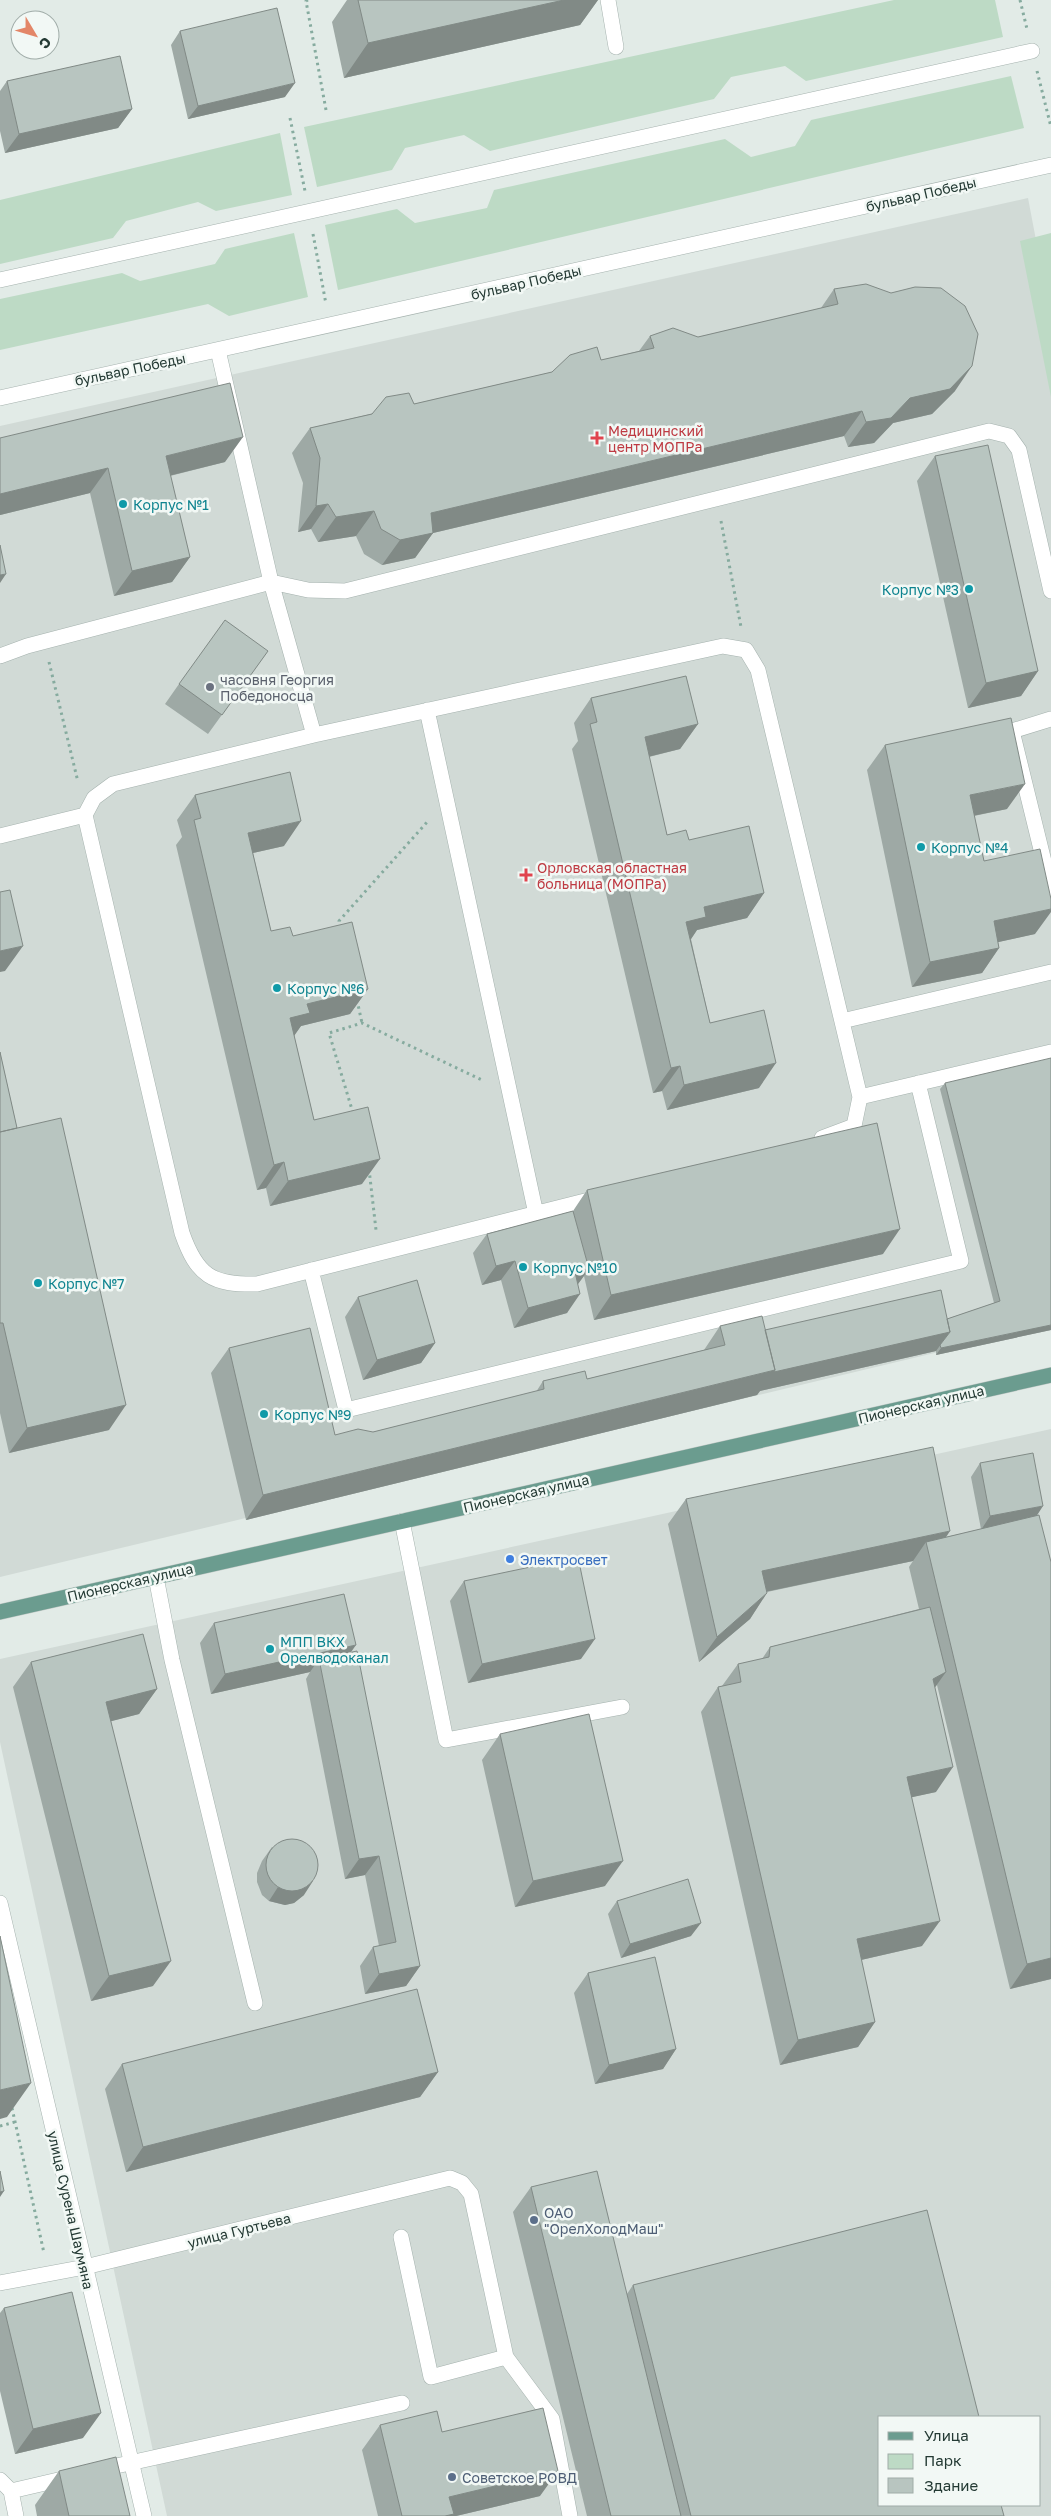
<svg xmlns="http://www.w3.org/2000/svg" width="1051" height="2516" viewBox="0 0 1051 2516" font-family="'Golos Text',sans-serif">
	<rect width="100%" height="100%" fill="#e2ebe7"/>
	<path fill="#d1dad6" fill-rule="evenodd" d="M1028,198l23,121v1006l-1051,252v-1151z
		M1051,1429v1087h-884l-167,-774v-83zM880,2417h160v88h-160z"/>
	<path fill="#bddac5" d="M894,0h101l8,37 -197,44 -21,-15 -54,11 -17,22 -224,52 -26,-16 -59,13 -13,22 -75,17 -13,-60z
		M1011,76l13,52 -686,162 -13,-65 72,-16 18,14 72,-15 7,-18 231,-51 26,18 44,-11 16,-26z
		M280,133l12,62 -76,16 -18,-9 -72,19 -13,17 -113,26v-64z
		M294,233l14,64 -79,19 -21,-12 -208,46v-51l122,-26 18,8 75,-17 10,-15z
		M1051,233v164l-31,-156z"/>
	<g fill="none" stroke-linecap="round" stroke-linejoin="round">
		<g stroke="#a5b2ae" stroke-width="16">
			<path id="minor" d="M608,0l8,47
				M0,280l1032,-229
				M218,350l53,232 43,153 -201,49 -19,14 -9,17 97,418c15,43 30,52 75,51l340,-86
				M0,398l1051,-233
				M0,656l27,-10 244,-64 37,8 37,1 644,-160 20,5 10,14 32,141
				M427,710l109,504
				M1051,719l-39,12 39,159
				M314,735l409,-89 23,4 12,20 102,427 -6,29 -32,12
				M0,836l85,-21
				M842,1021l209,-49
				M860,1097l191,-45
				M311,1270l35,140 615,-149 -43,-178
				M402,1521l44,219 176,-33
				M156,1577l16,83 83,343
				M0,1903l144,613
				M401,2237l30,140 75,-20
				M0,2283l85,-16 365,-89 12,5 9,11 35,163 46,62 18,97
				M98,2470l304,-67
				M0,2480l11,11 5,25
				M11,2491l60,-14"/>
		</g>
		<g stroke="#c2c8c6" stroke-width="16">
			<path id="major" d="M0,1612l1051,-237"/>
		</g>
		<path stroke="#86ab9f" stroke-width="3" stroke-dasharray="2.5 4" stroke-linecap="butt" d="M308,0l-2,1 20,109
			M1020,0l7,29
			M1037,71l14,56
			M290,118l15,73
			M313,234l13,70
			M721,521l20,106
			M49,662l29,120
			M340,928l-1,-7 89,-100
			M357,1000l5,23
			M353,1113l-24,-80 33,-10 122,58
			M369,1169l7,61
			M12,2108l32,145
			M0,2126l15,-4"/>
		<use href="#minor" stroke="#fff" stroke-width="15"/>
		<use href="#major" stroke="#6b9c8f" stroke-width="15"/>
	</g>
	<path fill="#9ea9a5" d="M347,0h251l-18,25 -236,53 -12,-56z
		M180,31l105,66 -97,22 -17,-74z
		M7,81l125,28 -14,19 -113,25 -5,-22v-40z
		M834,289l121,102 -23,23 -39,9 -19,20 -26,4 -4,-11 -411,97 -18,25 -33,7 -18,-11 -8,-18 -38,6 -7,-13 -13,3 5,-49 -11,-30 18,-25 242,-56 87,-21 11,-15 48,1 123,-29z
		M0,438l225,24 -55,14 20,81 -18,25 -58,14 -24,-103 -90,22z
		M935,456l103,215 -17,25 -53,12 -51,-227z
		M268,651l-60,83 -43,-30 14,-20z
		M591,698l107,26 -18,25 -31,8 18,78 22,5 75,53 -17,25 -50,12 -6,9 19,84 49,65 -92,22 -5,-19 -9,2 -81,-344 6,-8 -4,-18z
		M885,745l122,64 -33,7 10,45 51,73 -37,8 1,6 -17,25 -70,14 -45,-217z
		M195,795l89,51 -31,7 18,78 22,5 75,53 -18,25 -49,12 -7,9 20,85 48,64 -92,22 -4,-18 -9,2 -81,-345 6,-8 -5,-17z
		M0,1052l17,76 92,302 -100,23 -9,-40z
		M945,1083l106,247 -115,25v-4l-176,40 -3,4 -511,125 -35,-147 18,-25 106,87 38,-3 163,-40 7,-11 44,-2 117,-29 16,-24 45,4 182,-11 47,-16 -54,-214z
		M587,1190l296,64 -289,66 -10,-44 -6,8 -11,29 -53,15 -13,-48 -19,5 -9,-32 14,-19 86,-23z
		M358,1297l77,46 -14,20 -58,17 -18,-63z
		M980,1463l57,52 14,47v417l-41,10 -73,-304 -2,2 1,105 -24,5 10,149 -61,14 14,62 -17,25 -78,18 -79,-353 17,-25 4,-1 16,-22 24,-5 8,-12 149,-38 -10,-42 4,-6 -146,31 -17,27 -51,43 -31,-138 18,-25 260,38 35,-8 -10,-52z
		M464,1581l117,78 -113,24 -18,-82z
		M214,1623l137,29 69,314 -14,20 -41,8 -5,-28 13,-19 6,-1 -14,-71 -20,4 -39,-200 4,-7 -99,22 -11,-51z
		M31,1662l126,27 -18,25 -28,7 42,265 -62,15 -78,-314z
		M500,1734l105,152 -90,21 -33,-147z
		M272,1847l32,48 -10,8 -9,2 -16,-4 -7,-6 -5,-13v-9l5,-12z
		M617,1901l74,35 -70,22 -13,-44z
		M588,1973l88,76 -13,20 -68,15 -21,-91z
		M122,2064l316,8 -18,25 -294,75 -21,-83z
		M531,2187l96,107 6,-9 371,231h-417l-74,-304z
		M4,2308l79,130 -68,16 -15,-63v-78z
		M380,2425l62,7 98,64 -84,20h-78l-16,-66z
		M59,2471l71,45h-93l-2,-11z"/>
	<path fill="#818a86" d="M564,0h34l-18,25 -236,53 24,-35z
		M295,83l-10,14 -97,22 10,-13z
		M132,109l-14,19 -113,25 14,-19z
		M972,366l-17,25 -23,23 -39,9 -19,20 -26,4 18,-25 44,-24z
		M862,411l-18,25 -411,97 -18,25 -33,7 18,-25 31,-27z
		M243,437l-18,25 -77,19 18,-25z
		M108,468l-18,25 -90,22v-21z
		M328,504l-17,25 -13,3 18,-26z
		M374,511l-18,25 -38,6 18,-25z
		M190,557l-18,25 -58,14 18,-25z
		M6,574l-6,9v-8z
		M1038,671l-17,25 -53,12 18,-25z
		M698,724l-18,25 -53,13 18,-25z
		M1025,784l-18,25 -55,11 18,-25z
		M301,821l-17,25 -53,12 17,-25z
		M764,893l-17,25 -50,12 -8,12 -3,-20 18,-15z
		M1051,909v3l-16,22 -59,13 18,-26z
		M23,946l-18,25 -5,1v-21z
		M999,948l-17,25 -70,14 18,-25z
		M368,989l-18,25 -49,12 -9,13 -2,-21 17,-14z
		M776,1063l-17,25 -92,22 17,-25z
		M680,1066l-18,25 -9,2 18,-25z
		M380,1159l-18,25 -92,22 18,-25z
		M284,1162l-18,26 -9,2 17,-25z
		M900,1229l-17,25 -289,66 17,-25z
		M515,1261l-14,19 -19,5 14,-19z
		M589,1269l-14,19v-16z
		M580,1294l-13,19 -53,15 14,-20z
		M1051,1325v5l-115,25 5,-7z
		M950,1332l-14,19 -176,40 -3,4 -511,125 17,-25 512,-125z
		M435,1343l-14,20 -58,17 14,-20z
		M126,1405l-17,25 -100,23 18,-25z
		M1043,1506l-9,14 -53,10 9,-14z
		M950,1531l-17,26 -7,-15 -13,19 -168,35 17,-25z
		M767,1593l-17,26 -51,43 18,-25z
		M595,1639l-14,20 -113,24 14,-19z
		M356,1645l-14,20 -23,-6 -9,13 -99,22 14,-20z
		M946,1672l-18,25 5,-18z
		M157,1689l-18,25 -50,13 17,-25z
		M953,1767l-17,25 -46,10 17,-25z
		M379,1856l-14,19 -20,4 14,-20z
		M623,1861l-18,25 -90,21 18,-26z
		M313,1881l-9,14 -10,8 -9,2 -16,-4 9,-14z
		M940,1921l-18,25 -83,19 18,-26z
		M701,1923l-10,13 -70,22 9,-14z
		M1051,1958v21l-41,10 17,-25z
		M171,1961l-18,25 -62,15 18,-25z
		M420,1966l-14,20 -41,8 14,-20z
		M875,2022l-17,25 -78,18 18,-25z
		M676,2049l-13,20 -68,15 14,-19z
		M438,2072l-18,25 -294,75 17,-25z
		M31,2083l-24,34 -7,2v-29z
		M4,2191l-4,6v-5z
		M101,2413l-18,25 -68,16 18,-25z
		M558,2471l-18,25 -84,20h-20l13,-19z"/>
	<path fill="#b8c5c0" stroke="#818a86" d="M358,0h206l-196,43z
		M277,8l18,75 -97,23 -18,-75z
		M120,56l12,53 -113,25 -12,-53z
		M866,284l25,9 24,-6 26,1 24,18 13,28 -6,32 -22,23 -40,9 -19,20 -25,4 -4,-11 -431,102 2,20 -33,7 -19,-11 -7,-18 -38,6 -8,-13 -12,2 4,-48 -10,-30 62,-14 14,-17 23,-4 5,11 138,-32 18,-17 27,-8 4,13 53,-12 -4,-12 23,-8 25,9 140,-33 -4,-15z
		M230,383l13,54 -77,19 24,101 -58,14 -24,-103 -108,26v-56z
		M988,445l50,226 -52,12 -51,-227z
		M0,545l6,29 -6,1z
		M225,620l43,31 -46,64 -43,-31z
		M686,676l12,48 -53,13 22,98 19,-5 3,10 60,-14 15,67 -60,14 2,10 -20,5 24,101 54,-13 12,53 -92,22 -4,-19 -9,2 -81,-344 7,-2 -6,-24z
		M1011,718l14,66 -55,11 14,66 56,-12 11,50v10l-57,12 5,27 -69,14 -45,-217z
		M290,772l11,49 -53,12 23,98 19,-4 3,9 59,-14 16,67 -61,15 3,9 -20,5 24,102 54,-13 12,52 -92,22 -4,-19 -10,3 -80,-345 7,-2 -6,-23z
		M10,890l13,56 -23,5v-59z
		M0,1052l17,76 -17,4z
		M1051,1058v267l-110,23 -1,-3 10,-13 -3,-13 53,-18 -55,-218z
		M61,1118l65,287 -99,23 -24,-105h-3v-191z
		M877,1123l23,106 -289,66 -24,-105z
		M573,1211l16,58 -14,3 5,22 -52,14 -13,-47 -19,5 -9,-32z
		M417,1280l18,63 -58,17 -19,-63z
		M941,1290l9,42 -176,40 1,-2 -10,-40z
		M762,1316l13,54 -512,125 -34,-147 81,-20 25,107 23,-6 15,3 171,-43 -1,-8 42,-10 2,8 138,-34 -5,-19z
		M933,1447l17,84 -188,40 5,22 -50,44 -31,-138z
		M1033,1453l10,53 -53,10 -10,-53z
		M1039,1515l12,47v396l-24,6 -101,-422z
		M578,1557l17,82 -113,25 -18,-83z
		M344,1594l12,51 -131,29 -11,-51z
		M930,1607l16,65 -13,7 20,88 -46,10 33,144 -83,18 18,83 -77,18 -80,-353 23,-5 -3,-18 31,-7 1,-10z
		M143,1634l14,55 -51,13 65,259 -62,15 -78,-314z
		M357,1651l63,315 -41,8 -6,-27 23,-5 -17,-86 -20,3 -40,-200z
		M589,1714l34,147 -90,20 -33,-147z
		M266 1865a26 26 0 1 1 52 0a26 26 0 1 1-52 0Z
		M688,1879l13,44 -71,21 -13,-43z
		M0,1936l31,147 -31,7z
		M655,1957l21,92 -67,16 -21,-92z
		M417,1989l21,83 -295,75 -21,-83z
		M0,2171l4,20 -4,1z
		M597,2171l84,345h-70l-80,-329z
		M927,2210l52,207h-99v88h121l3,11h-313l-58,-231z
		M72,2292l29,121 -68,16 -29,-121z
		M543,2408l15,63 -109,26 5,17 -9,2h-43l-22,-91 57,-14 5,21z
		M116,2457l14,59h-61l-10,-45z"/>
	<g fill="#e0444e" stroke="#f2f8f5" stroke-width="2">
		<path d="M594.5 430.5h5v5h5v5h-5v5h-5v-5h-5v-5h5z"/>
		<path d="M523.5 867.5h5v5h5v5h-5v5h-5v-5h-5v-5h5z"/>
	</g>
	<g fill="#0f9aa8" stroke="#f2f8f5" stroke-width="2">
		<circle cx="123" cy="504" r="5"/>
		<circle cx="969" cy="589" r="5"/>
		<circle cx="921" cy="847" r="5"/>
		<circle cx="277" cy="988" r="5"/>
		<circle cx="523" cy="1267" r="5"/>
		<circle cx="38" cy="1283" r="5"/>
		<circle cx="264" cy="1414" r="5"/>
		<circle cx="270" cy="1649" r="5"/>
	</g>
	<circle fill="#6b7280" stroke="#f2f8f5" stroke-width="2" cx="210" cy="687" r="5"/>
	<circle fill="#3f7fe0" stroke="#f2f8f5" stroke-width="2" cx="510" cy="1559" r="5"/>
	<g fill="#5c6f8a" stroke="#f2f8f5" stroke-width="2">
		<circle cx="534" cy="2220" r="5"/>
		<circle cx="452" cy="2477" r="5"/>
	</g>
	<g text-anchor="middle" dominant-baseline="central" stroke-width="5" stroke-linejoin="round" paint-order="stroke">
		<g font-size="14" fill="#243a34" stroke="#f2f8f5">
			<text transform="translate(921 194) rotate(-13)">бульвар Победы</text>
			<text transform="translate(526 282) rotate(-13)">бульвар Победы</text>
			<text transform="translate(130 369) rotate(-12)">бульвар Победы</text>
			<text transform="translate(921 1404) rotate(-13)">Пионерская улица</text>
			<text transform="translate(526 1493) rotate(-13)">Пионерская улица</text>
			<text transform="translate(130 1582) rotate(-13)">Пионерская улица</text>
			<text transform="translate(71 2210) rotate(77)">улица Сурена Шаумяна</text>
			<text transform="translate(239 2230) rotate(-14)">улица Гуртьева</text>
		</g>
		<g font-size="14" fill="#be3a42" stroke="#f2f8f5" text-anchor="start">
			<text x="608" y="430">Медицинский<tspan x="608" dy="16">центр МОПРа</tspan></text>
			<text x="537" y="867">Орловская областная<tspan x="537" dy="16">больница (МОПРа)</tspan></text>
		</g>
		<g font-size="14" fill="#0d838f" stroke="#f2f8f5" text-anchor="start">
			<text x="133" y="504">Корпус №1</text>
			<text x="959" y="589" text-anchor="end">Корпус №3</text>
			<text x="931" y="847">Корпус №4</text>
			<text x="287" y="988">Корпус №6</text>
			<text x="533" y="1267">Корпус №10</text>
			<text x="48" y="1283">Корпус №7</text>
			<text x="274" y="1414">Корпус №9</text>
			<text x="280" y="1641">МПП ВКХ<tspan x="280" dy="16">Орелводоканал</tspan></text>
		</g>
		<g font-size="14" fill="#5b616d" stroke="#f2f8f5" text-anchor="start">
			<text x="220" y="679">часовня Георгия<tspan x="220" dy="16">Победоносца</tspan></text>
		</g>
		<g font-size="14" fill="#366cbe" stroke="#f2f8f5" text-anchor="start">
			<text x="520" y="1559">Электросвет</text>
		</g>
		<g font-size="14" fill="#4e5e75" stroke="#f2f8f5" text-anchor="start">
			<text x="544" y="2212">ОАО<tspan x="544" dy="16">"ОрелХолодМаш"</tspan></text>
			<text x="462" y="2477">Советское РОВД</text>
		</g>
	</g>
	<rect x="878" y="2416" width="162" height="90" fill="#f2f8f5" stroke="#a0aca8"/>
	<rect x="888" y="2432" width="25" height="8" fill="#6b9c8f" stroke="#a0aca8"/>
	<text x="924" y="2441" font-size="15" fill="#243a34">Улица</text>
	<rect x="888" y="2454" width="25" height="15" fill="#bddac5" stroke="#a0aca8"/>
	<text x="924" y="2466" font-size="15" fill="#243a34">Парк</text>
	<rect x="888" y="2478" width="25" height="15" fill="#b8c5c0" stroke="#a0aca8"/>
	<text x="924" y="2491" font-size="15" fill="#243a34">Здание</text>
	<g transform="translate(35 35) rotate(128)"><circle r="24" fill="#f2f8f5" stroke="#a0aca8"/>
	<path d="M0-4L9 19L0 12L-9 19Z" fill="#e38668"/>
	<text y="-8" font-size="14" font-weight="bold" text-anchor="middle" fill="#243a34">С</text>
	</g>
</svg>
